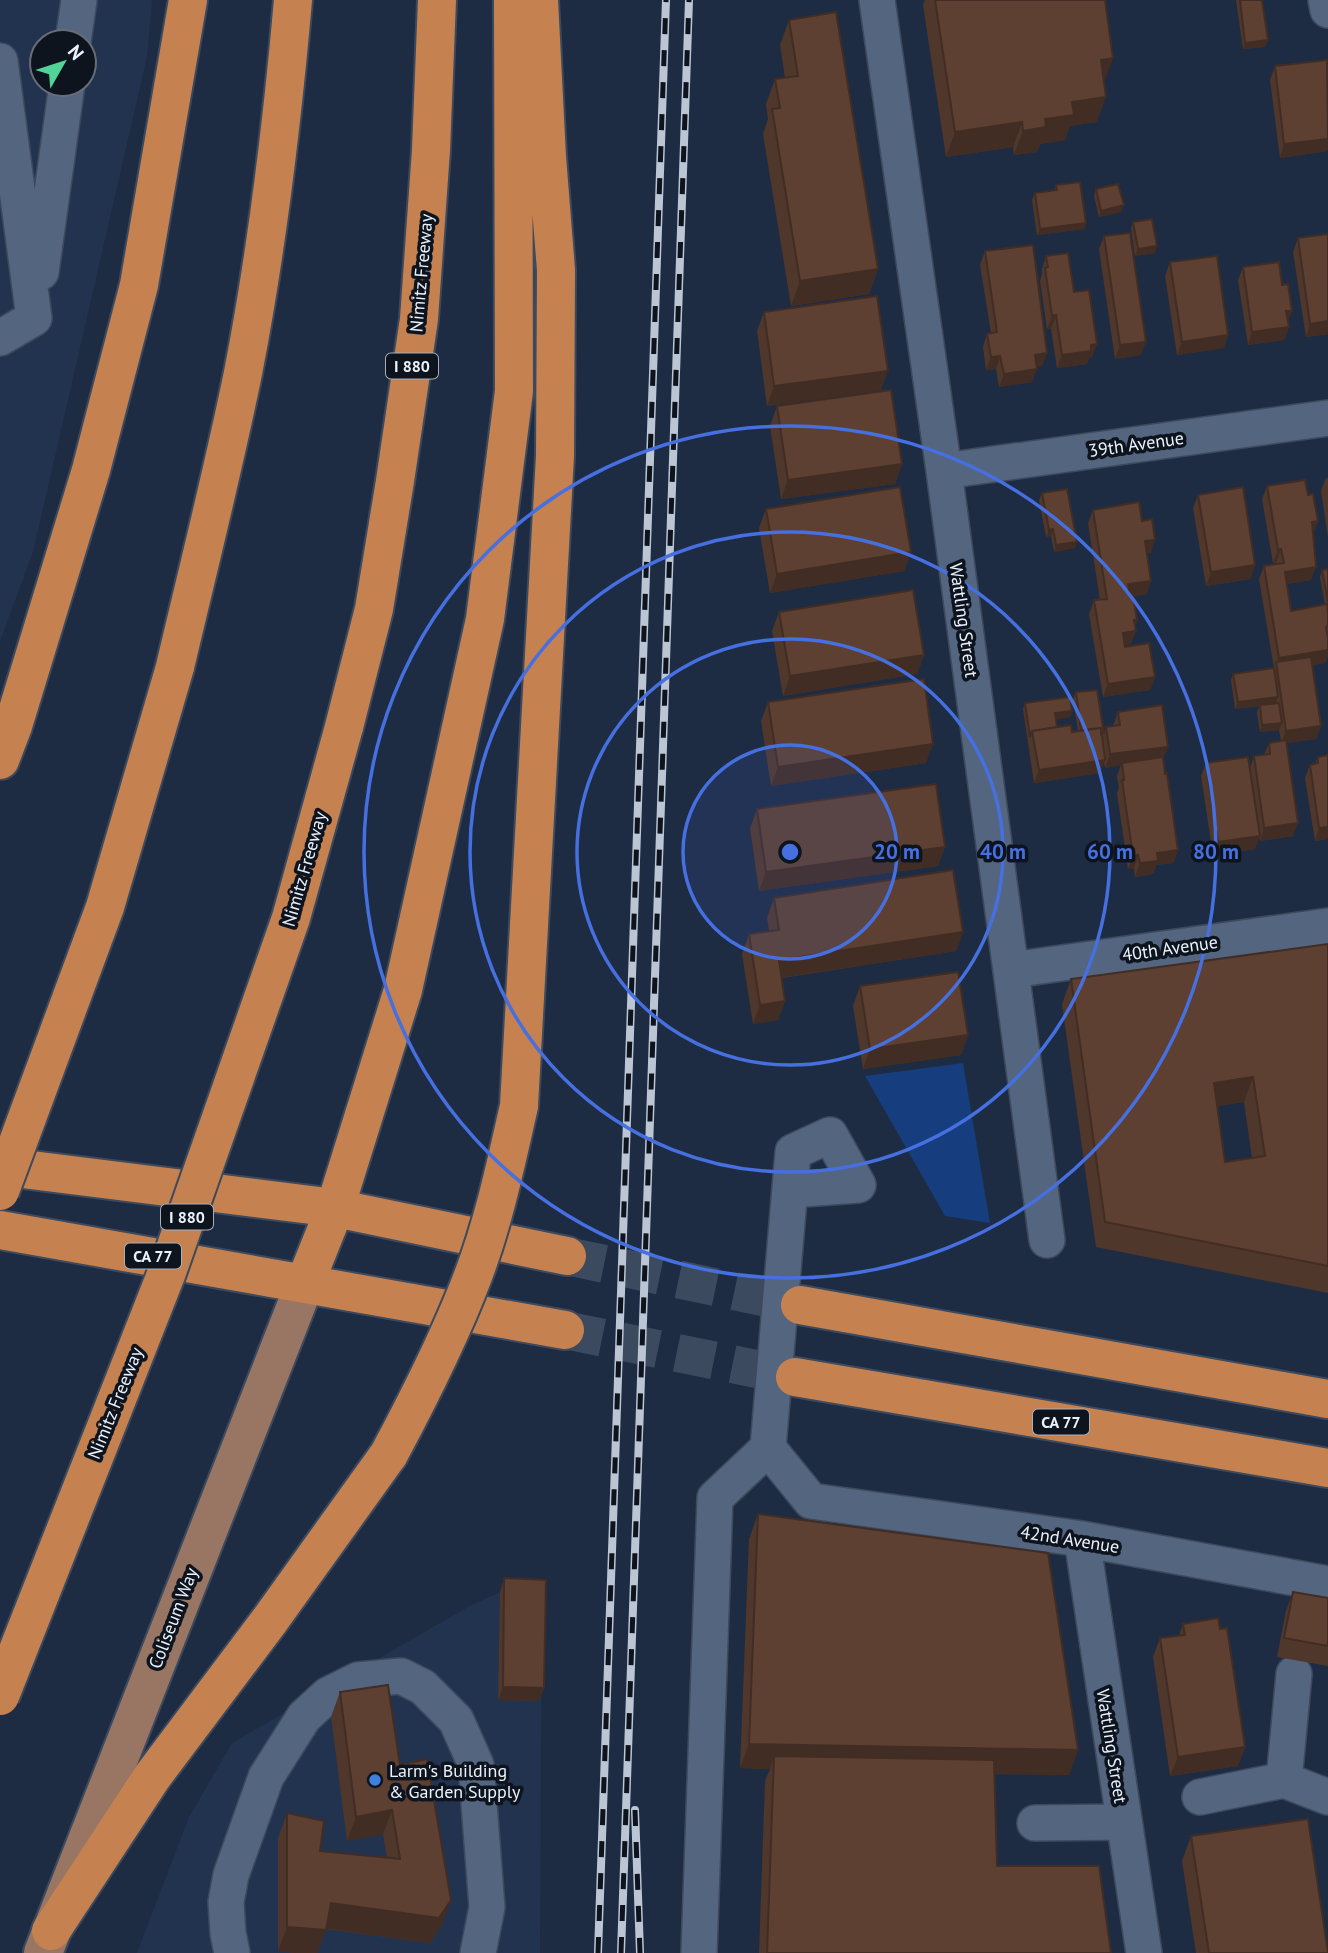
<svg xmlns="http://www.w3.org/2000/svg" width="1328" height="1953" viewBox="0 0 1328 1953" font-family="'PT Sans',sans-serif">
	<rect width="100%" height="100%" fill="#1d2c43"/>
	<path fill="#223350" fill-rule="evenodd" d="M0,0h152l-5,57 -114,495 -33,89zM42,42h42v42h-42z
		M500,1592l42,1 -2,360h-403l52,-136 43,-74 236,-136z"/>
	<path fill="#163d7d" d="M963,1063l27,160 -45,-7 -80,-140z"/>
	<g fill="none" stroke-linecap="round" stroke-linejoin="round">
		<path stroke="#3c4a5f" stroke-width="38" stroke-dasharray="38 19" stroke-linecap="butt" d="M567,1256l233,49
			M565,1330l230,47"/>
		<g stroke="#3d495c" stroke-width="38">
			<path id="minor" d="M877,0l67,471 103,769
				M1326,0l2,10
				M73,42l6,-42
				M0,61l34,257
				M41,272l26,-188
				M0,338l34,-20
				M944,471l384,-53
				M1012,970l316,-44
				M790,1190l68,-5 -28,-50 -37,17 -25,296 43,53 271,38 246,45
				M1082,1539l62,414
				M1284,1780l10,-106
				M1200,1797l84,-17 44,17
				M1035,1823l89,-1
				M232,1953l-4,-20 -2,-31 5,-27 35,-98 38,-60 24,-22 30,-15 43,-4 22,11 33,33 20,45 11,142 -9,46
				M699,1953l16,-455 53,-50"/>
		</g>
		<g stroke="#3d495c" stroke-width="42">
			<path id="major" d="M43,1953l262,-670"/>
		</g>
		<g stroke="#3d495c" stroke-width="42">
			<path id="highway" d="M175,667c23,-98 48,-196 68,-294 24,-123 39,-248 50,-373
				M344,727l30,-118 21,-128 24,-162 12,-169 6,-150
				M0,760l13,-34 78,-256 48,-185 49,-285
				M519,1106l36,-650 1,-186 -9,-113 -8,-157
				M0,1166l335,42 232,48
				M0,1230l565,100
				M305,1283l30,-75 68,-218 82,-371 29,-228 -1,-391
				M800,1305l528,94
				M795,1377l533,91
				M51,1931l101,-154 118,-157 119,-166"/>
		</g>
		<use href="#minor" stroke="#54657f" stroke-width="35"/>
		<use href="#major" stroke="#987663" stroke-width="38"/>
		<use href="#highway" stroke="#c58250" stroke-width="38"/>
		<g stroke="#bcc5d4" stroke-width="8">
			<path id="rail" d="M635,1810l5,143
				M598,1953l68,-1953
				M621,1953l68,-1953"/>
		</g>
		<use href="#rail" stroke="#0e141e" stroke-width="5" stroke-dasharray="16" stroke-linecap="butt"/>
		<g stroke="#3d495c" stroke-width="42" stroke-linecap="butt">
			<path id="highway-bridge" d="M0,1191l105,-284 70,-240
				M389,1454c31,-58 61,-117 84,-178 21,-55 33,-113 46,-170
				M0,1696l167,-424 124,-354 53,-191"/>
		</g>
		<use href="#highway-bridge" stroke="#c58250" stroke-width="38"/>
	</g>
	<path fill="#50372b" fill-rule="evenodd" d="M925,0h180l-1,83 -7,39 -27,4 -5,14 -25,4 -3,8 -23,3 -1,-8 -67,10 -23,-152z
		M1236,0h26l6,40 -3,7 -22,2z
		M789,20l89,249 -9,25 -78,12 -28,-172 5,-15 -2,-15 9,-25 10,-1 -5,-33z
		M1328,65v86l-48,7 -10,-78 5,-14z
		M1056,185l30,38 -2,6 -47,6 -5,-35 3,-7 19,-2z
		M1096,189l25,23 -22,5 -5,-21z
		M1133,222l22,31 -20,3 -4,-27z
		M1104,236l37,119 -26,4 -16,-110z
		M1298,238l30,96 -22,3 -13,-85z
		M985,251l62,102 -5,13 -6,1 -4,15 -33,5 -3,-18 -10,1 -3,-23 4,-13 4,-1 -11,-68z
		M1046,256l28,36 23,52 -5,13 -3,1 -2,6 -30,4 -6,-39h-4l-7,-48 2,-7v-5z
		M1170,262l58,73 -4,13 -47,7 -12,-79z
		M1243,267l46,60 -5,13 -36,5 -10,-65z
		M764,312l117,78 -114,16 -10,-75z
		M777,406l125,58 -7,20 -114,15 -11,-73z
		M1326,478h2v60l-7,-47z
		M1267,486l41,9 10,26 -5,13 -2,46 -24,4 4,27 34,-6 -5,-28 2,-7 6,-1v86l-3,8 -13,2 9,61 -5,13 -30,4 7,93 -33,5 -1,-4 -4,12 -42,6 -12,-79 5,-13 44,5 4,-12 10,-1 5,-12 12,-2 -2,-11 -19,2 -3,-20 2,-6 -24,3 -4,-29 2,-6 41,-6 -15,-89 5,-13 13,-2 -1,-1h-3l-11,-64z
		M1042,493l33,55 -21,4 -3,-16 -5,1 -7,-37z
		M1198,495l53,84 -45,7 -13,-78z
		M766,509l145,43 -7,19 -134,22 -11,-65z
		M1093,510l49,11 9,32h-4v41l-14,2 4,24 -6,24 -6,1v2l30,30 -5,13 -47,7 -14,-83 5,-14h6l-12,-77z
		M779,612l145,43 -7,19 -134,22 -11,-65z
		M1076,692l28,41 -2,5 4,-11 7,-1 5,-14 45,47 15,91 -5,13 -17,2 -3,9 -18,3 -1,-8h-6l-11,-76 2,-5 -2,-12 4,-11 -16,3 -1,-6 -4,11 -66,10 -11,-74 2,-6 47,8 -2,6 -15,2 2,8 15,5 6,-1 -5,-32z
		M768,702l158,61 -155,23 -10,-65z
		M1328,755v84l-13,2 -10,-63 5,-13 5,-1 3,-7z
		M757,809l188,38 -7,19 -179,25 -9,-63z
		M774,898l189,34 -7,19 -174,27 3,23 -7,19 -25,4 -11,-70 7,-20 20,-3 -2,-13z
		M1328,944v349l-232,-46 -34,-243 9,-25zM1244,1102l8,56 -27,4 -8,-56z
		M860,986l108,49 -7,20 -98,14 -10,-63z
		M758,1514l320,236 -9,25 -75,-1 3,92 114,87h-352l6,-172 5,-12 -30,-1 9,-229z
		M504,1578l40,110 -5,13 -41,-1 2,-108z
		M1293,1592l35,6v68l-51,-9 9,-46z
		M1183,1624l62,123 -7,19 -68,10 -17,-119 7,-19 19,-3z
		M340,1692l60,73 42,160 -12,18 -104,-14 -9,24h-22l-17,-2v-113l9,-25 33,38 67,7 -4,-24 -36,7 -16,-124z
		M1191,1836l137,117h-132l-14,-92z"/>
	<path fill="#412d23" d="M1268,40l-3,7 -22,2 2,-6z
		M1113,58l-9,25 -3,-23z
		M1106,97l-9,25 -27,4 -5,14 -25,4 -3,8 -23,3 9,-24 22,-12 27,-17z
		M1022,122l-9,25 -67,10 9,-25z
		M1328,139v12l-48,7 4,-14z
		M1124,205l-3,7 -22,5 2,-6z
		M1086,223l-2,6 -47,6 3,-6z
		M1157,246l-2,7 -20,3 3,-7z
		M878,269l-9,25 -78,12 9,-25z
		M1286,311h6l-5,13z
		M1056,315l-5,14h-4l5,-13z
		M1328,321v13l-22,3 4,-13z
		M1289,327l-5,13 -36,5 4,-13z
		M1228,335l-4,13 -47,7 5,-13z
		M1146,342l-5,13 -26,4 5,-14z
		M1097,344l-5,13 -3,1 -2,6 -30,4 5,-13 29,-10z
		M1047,353l-5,13 -12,2 5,-13z
		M1000,356l-4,13 -10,1 5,-13z
		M1037,369l-5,13 -33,5 5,-13z
		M888,371l-7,19 -114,16 7,-20z
		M902,464l-7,20 -114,15 7,-19z
		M1318,521l-5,13 -1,-12z
		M1053,529l-2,7 -5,1 3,-7z
		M1155,540l-4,13 -11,1 5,-13z
		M1077,542l-2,6 -21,4 2,-7z
		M1281,549l-5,14h-3l5,-13z
		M911,552l-7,19 -134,22 7,-19z
		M1255,565l-4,14 -45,7 5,-14z
		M1316,567l-5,13 -31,5 5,-13z
		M1151,581l-4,13 -23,4 4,-14z
		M1134,620h3l-4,11h3l-5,13 -13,2 5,-13z
		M1328,650v5l-3,8 -48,7v-6l2,-6z
		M924,655l-7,19 -134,22 7,-20z
		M1155,677l-5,13 -47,7 5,-13z
		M1278,697l-2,6 -41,6 3,-7z
		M1072,711l-2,6 -18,3 3,-7z
		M1282,723l-3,7 -19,2 2,-7z
		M1321,726l-5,13 -35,5 5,-13z
		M933,744l-7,19 -155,23 7,-19z
		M1168,747l-5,13 -41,3 -1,2 -16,3 5,-14z
		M1105,760l-5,13 -66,10 5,-13z
		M1298,823l-5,13 -33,5 4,-13z
		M1328,827v12l-13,2 4,-13z
		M1260,836l-5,13 -42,6 5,-13z
		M945,847l-7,19 -179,25 7,-19z
		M1178,850l-5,13 -17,2 -3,9 -18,3 5,-14 17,-10z
		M1138,855l-4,14h-6l5,-13z
		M963,932l-7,19 -184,28 7,-19z
		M785,1001l-7,19 -25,4 7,-19z
		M968,1035l-7,20 -98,14 7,-20z
		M1253,1077l-9,25 -39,6 9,-25z
		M503,1687l41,1 -5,13 -41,-1z
		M749,1744l329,6 -9,25 -295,-6v-13l-4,13 -30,-1z
		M1245,1747l-7,19 -68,10 8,-19z
		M392,1810l-9,24 -36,7 9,-24z
		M451,1900l-9,25 -12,18 -108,-15 9,-25z
		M287,1927l39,3 -9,23h-22l-17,-2z"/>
	<path fill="#5d4032" stroke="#412d23" stroke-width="2" fill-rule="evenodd" d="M935,0h170l8,58 -12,2 5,37 -34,5 2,13 -29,4 1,8 -23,4 -1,-9 -67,10z
		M1240,0h22l6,40 -23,3z
		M836,12l42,257 -78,12 -28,-172 8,-1 -5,-29 23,-3 -9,-56z
		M1327,60l1,79 -44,5 -9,-78z
		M1080,182l6,41 -46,6 -5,-36 22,-3 -1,-5z
		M1118,184l6,21 -23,6 -5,-22z
		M1152,219l5,27 -19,3 -5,-27z
		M1130,233l16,109 -26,3 -16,-109z
		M1328,234v87l-18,3 -12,-86z
		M1033,245l14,108 -12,2 2,14 -33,5 -4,-18 -9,1 -4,-23 10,-2 -12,-81z
		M1068,253l6,39 15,-2 8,54 -6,1v6l-29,4 -6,-40 -4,1 -7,-48 3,-1 -2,-11z
		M1217,256l11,79 -46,7 -12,-80z
		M1279,262l3,23 6,-1 4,27h-6l3,16 -37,5 -9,-65z
		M877,296l11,75 -114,15 -10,-74z
		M891,390l11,74 -114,16 -11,-74z
		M1305,480l3,15 5,-1 5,27 -6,1 4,45 -31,5 6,39 36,-7 1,9v13l-2,1 2,11v12l-49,8 -15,-92 20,-3 -3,-14 -3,1 -11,-64z
		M900,487l11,65 -134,22 -11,-65z
		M1243,487l12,78 -44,7 -13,-77z
		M1067,489l10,53 -21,3 -3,-16 -4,1 -7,-37z
		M1139,502l3,19 10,-2 3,21 -10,1 6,40 -23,3 2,11h3l4,25h-3l2,11 -13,2 2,14 24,-4 6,34 -47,7 -14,-84 13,-1 -14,-89z
		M1328,569v33l-6,-32z
		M913,590l11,65 -134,21 -11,-64z
		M1311,657l10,69 -35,5 -10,-69z
		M1274,668l4,29 -40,5 -5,-28z
		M924,679l9,65 -155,23 -10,-65z
		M1097,690l7,43 -3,1v-6l-20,2 -5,-38z
		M1070,697l2,14 -17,2 2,14 -25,4 -2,6 -5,-34z
		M1279,703l3,20 -20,2 -2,-20z
		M1162,705l6,42 -58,7 -4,-27 14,-2 -2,-13z
		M1071,725l1,7 29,-4 4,32 -66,10 -7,-39z
		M1286,740l12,83 -34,5 -10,-72 16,-2 -1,-11z
		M1328,755v72l-9,1 -9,-63 8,-2v-6z
		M1163,757l2,17 2,-1 11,77 -21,3 1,8 -18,2 -2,-8 -5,1 -11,-76h2l-2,-17z
		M1248,757l12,79 -42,6 -12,-79z
		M936,784l9,63 -179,25 -9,-63z
		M953,870l10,62 -184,28 6,41 -25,4 -11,-71 30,-4 -5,-32z
		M1328,944v322l-223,-44 -34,-243zM1253,1077l12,79 -40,6 -11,-79z
		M958,972l10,63 -98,14 -10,-63z
		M758,1514l290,39 30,197 -329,-6z
		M504,1578l42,2 -2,108 -41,-1z
		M1293,1592l35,6v48l-44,-8z
		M1218,1618l2,11 7,-1 18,119 -67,10 -18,-119 25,-3 -2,-11z
		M388,1685l12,80 27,-6 24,141 -12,18 -108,-15 -5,27 -39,-3v-114l37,8 -4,30 80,8 -8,-49 -36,7 -16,-125z
		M774,1756l220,4 3,106h102l12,87h-344z
		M1308,1819l20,134h-119l-18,-117z"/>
	<circle cx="790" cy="852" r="107" fill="#466fe0" fill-opacity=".12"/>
	<g fill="none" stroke="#466fe0" stroke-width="3.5">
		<circle cx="790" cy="852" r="107"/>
		<circle cx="790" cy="852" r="213"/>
		<circle cx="790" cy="852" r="320"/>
		<circle cx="790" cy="852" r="426"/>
	</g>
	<circle fill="#3f7fe0" stroke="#0e141e" stroke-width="2.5" cx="375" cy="1780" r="7"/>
	<g text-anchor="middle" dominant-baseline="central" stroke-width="7" stroke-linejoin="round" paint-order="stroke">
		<g fill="#0e141e" stroke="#a8afbb" stroke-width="2">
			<rect x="386" y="353.5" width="52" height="25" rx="5"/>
			<rect x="161" y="1204.5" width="52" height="25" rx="5"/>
			<rect x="125" y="1243.5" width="56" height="25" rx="5"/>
			<rect x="1033" y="1409.5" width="56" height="25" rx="5"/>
		</g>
		<g font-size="16" font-weight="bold" fill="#eaf2fe">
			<text x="412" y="366">I 880</text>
			<text x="187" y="1217">I 880</text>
			<text x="153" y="1256">CA 77</text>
			<text x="1061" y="1422">CA 77</text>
		</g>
		<g font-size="18" fill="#eaf2fe" stroke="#0e141e">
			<text transform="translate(421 273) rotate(-85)">Nimitz Freeway</text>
			<text transform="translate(1136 444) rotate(-8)">39th Avenue</text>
			<text transform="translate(964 620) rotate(82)">Wattling Street</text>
			<text transform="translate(304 869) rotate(-74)">Nimitz Freeway</text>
			<text transform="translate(1170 948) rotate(-8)">40th Avenue</text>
			<text transform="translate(115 1403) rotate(-68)">Nimitz Freeway</text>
			<text transform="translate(1070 1539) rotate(9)">42nd Avenue</text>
			<text transform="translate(173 1618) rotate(-69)">Coliseum Way</text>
			<text transform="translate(1112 1746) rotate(81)">Wattling Street</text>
		</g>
		<g font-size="18" fill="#eaf2fe" stroke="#0e141e" text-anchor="start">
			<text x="389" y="1770">Larm's Building<tspan x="389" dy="21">&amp; Garden Supply</tspan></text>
		</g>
	</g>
	<circle cx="790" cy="852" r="10" fill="#466fe0" stroke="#0e141e" stroke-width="3.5"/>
	<g font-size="21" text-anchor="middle" font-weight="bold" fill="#466fe0" stroke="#0e141e" stroke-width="7" stroke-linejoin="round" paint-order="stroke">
		<text x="897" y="859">20 m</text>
		<text x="1003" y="859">40 m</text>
		<text x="1110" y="859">60 m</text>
		<text x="1216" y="859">80 m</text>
	</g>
	<g transform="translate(63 63) rotate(51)"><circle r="33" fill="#0e141e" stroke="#666d78" stroke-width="2"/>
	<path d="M0-5L12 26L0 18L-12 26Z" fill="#52d397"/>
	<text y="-10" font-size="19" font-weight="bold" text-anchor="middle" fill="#eaf2fe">N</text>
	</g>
</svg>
